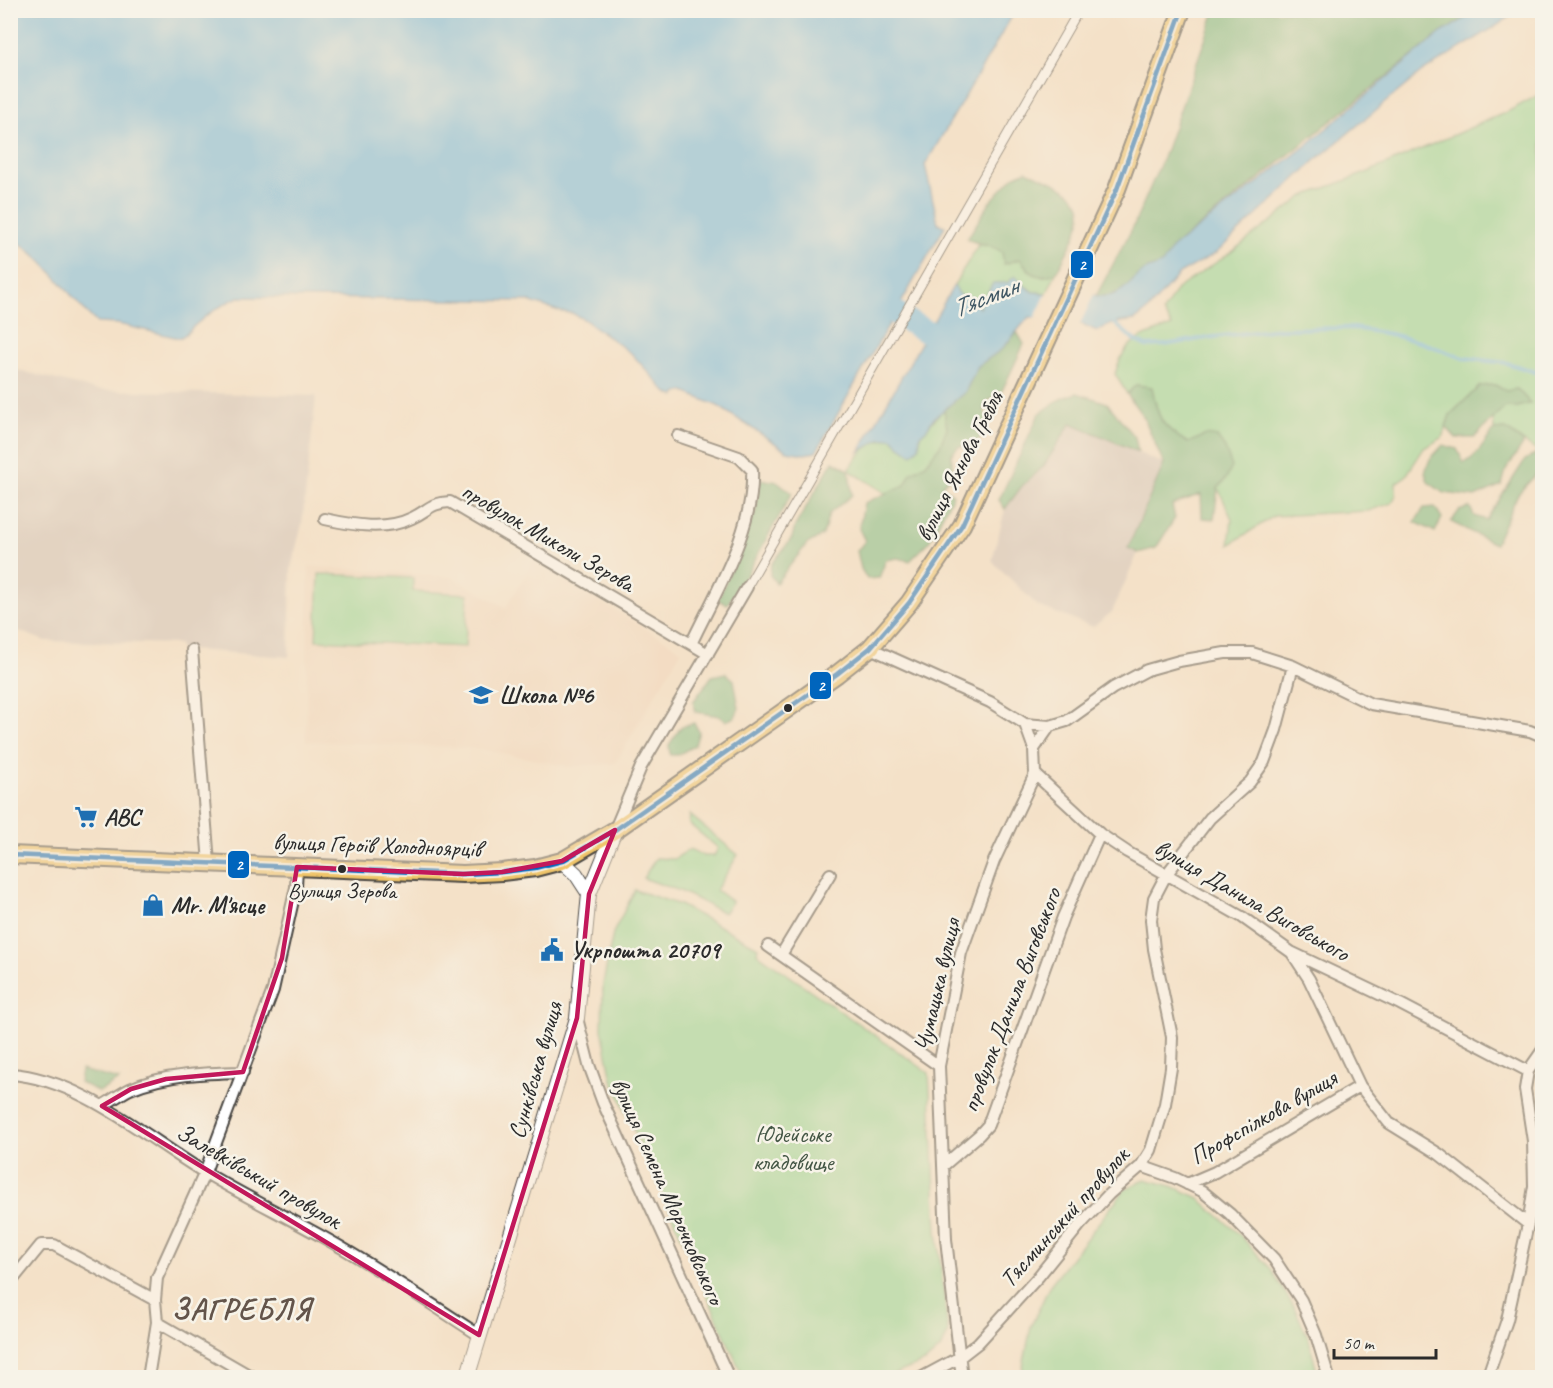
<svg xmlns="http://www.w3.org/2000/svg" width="1553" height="1388" viewBox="0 0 1553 1388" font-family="Caveat,sans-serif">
	<rect width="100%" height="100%" fill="#f7f3e8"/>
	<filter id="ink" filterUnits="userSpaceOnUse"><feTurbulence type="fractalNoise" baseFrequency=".0167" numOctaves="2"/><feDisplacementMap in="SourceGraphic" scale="12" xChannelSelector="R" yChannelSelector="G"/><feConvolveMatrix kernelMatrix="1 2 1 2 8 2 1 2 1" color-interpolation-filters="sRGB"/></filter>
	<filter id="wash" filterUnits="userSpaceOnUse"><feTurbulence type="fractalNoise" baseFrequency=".008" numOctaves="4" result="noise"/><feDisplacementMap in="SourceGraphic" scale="24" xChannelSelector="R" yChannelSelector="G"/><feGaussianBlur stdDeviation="1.35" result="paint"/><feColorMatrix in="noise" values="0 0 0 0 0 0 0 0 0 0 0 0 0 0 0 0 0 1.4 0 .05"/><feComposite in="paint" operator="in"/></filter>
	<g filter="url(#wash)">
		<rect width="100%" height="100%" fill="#f4e1c8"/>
		<path fill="#f1d5bc" d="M533,561l149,89 -67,113 -45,4 -94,-19 -170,-7 3,-175 144,11 53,31z"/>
		<path fill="#cec1b9" d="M10,368l86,22 220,6 -14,128 -11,44 -2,89 -109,-8 -1,-5 -134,-3 -34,-13z
			M1071,423l93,41 -36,83 10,6 -26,59 -19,15 -55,-21 -46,-45 13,-52 17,-23 21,-19z"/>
		<path fill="#8dd894" stroke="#5c8260" stroke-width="1.5" d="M1542,93v357l-4,2 -32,-23 -12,1 -1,-13 12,-10h13l12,-4 -13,-14 -11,2 -11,-6 -15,1 -30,29 -8,23 -18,10 -18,28 -10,7v12l-4,8 -24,8 -94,5 -45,29 3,-26 -14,-31 9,-11 -22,-41 -17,7c-28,-17 -29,-24 -36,-55l-16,-3 -9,9 -12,-20c10,-36 25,-36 57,-48l-9,-14 14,-23 53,-36 74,-57 62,-23 143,-62z
			M978,245l16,1 8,6 2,12 16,-5 22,18 14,-4 -9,20 -13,-1 -11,-7 -44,23 -19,-12 -6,-11z
			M944,409l3,19 -7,18 -14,18 -15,9 -6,12 -18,9 -38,-24c11,-18 20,-30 43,-32l8,8 19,1 1,-12z
			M319,574l94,4v13l55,3 -3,53 -149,-7z
			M690,815l48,40 -22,35 16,12 -8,11 -44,-22 -37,-13 13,-20 18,1 16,-10 13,7h11l4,-8 -29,-24z
			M635,890l45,15 78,42 -1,6 172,120 8,158 11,102 -6,14 -17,15 -38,15h-144l-131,-297 -10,-51 1,-45 10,-51z
			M1145,1179l27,7 25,11 42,37 31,34 24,39 15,32 9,38h-297l10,-51 19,-41 75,-96z"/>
		<path fill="#72b87e" stroke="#4e7254" stroke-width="1.5" d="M1215,11h262l-36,22 -269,215c-3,5 -6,13 -10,16 -7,4 -16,4 -22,10 -10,10 -27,28 -44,22l37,-69 30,-69z
			M1026,171c16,6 55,20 55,41 1,17 -17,45 -25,61 -21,6 -23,3 -36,-14l-16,5 -2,-12c-11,-8 -23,-7 -35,-13l23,-37 23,-25z
			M1017,332l7,12 -23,49 -13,8 -4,8 4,12 -10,21 -20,5 -7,8c3,14 3,21 -9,30l11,10 -24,47 -19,19 -12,-3 -12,2 -7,18 -12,1 -6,-10 -4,-18 8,-10 -6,-12 5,-26 41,-18 6,-12 15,-9 14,-18 7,-18 -3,-19 21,-17 13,-26 24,-17z
			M1136,385l16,2c6,32 8,39 36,56l18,-8 11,2 8,11 7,19 -5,10 -9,11 -4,31 -12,-1 -1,-24 -29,11 3,13 -19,30 -18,5 -10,-5 36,-84 -20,-46 -17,-24z
			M1495,385l11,6 11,-2 13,14 -12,4h-13l-31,31h-18l-10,-11 4,-12 30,-29z
			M1077,393l30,10 28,34 3,15 -67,-29 -28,44 -21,19 -17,23 -6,-9 40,-86 23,-16z
			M1506,429l18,14 -18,27 -4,15 -27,12 -31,-4 -16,-11 -3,-10 5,-13 13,-14 14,4 7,14c14,-6 21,-22 30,-33z
			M1542,450v18l-24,26 -23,50 -44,-22 8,-11 11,-4 4,9 12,4 39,-60z
			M833,461l16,9 3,25 -23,19 -6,21 -16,9 -31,39 -6,-8 1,-10 21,-27 3,-12z
			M760,479l18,3 14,11 -55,99 -10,12 -9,-4 38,-90z
			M1435,507l7,11 -7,14 -20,-10 9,-14z
			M726,673l8,7 5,28 -4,9 -9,4 -7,-5 -23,-4 -3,-10 19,-26z
			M694,723l5,8 -4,14 -17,10h-8l-1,-10 12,-18z
			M81,1070l38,10 -20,12 -20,-10z"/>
		<path fill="#6bbae6" stroke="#4b7288" stroke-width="1.5" d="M11,10h1004v1l-90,154 13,58 7,3 -129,226 -12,2 -17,-3 -69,-45 -36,-15 -8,5 -7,-3 -35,-39 -47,-34 -13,-7 -10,-1 -34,-11 -289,-4c-15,6 -33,18 -45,29 -6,6 -8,9 -15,12l-61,-14 -21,-1c-30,-28 -50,-65 -86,-85z
			M1477,11h40l-19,14 -76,47 -105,87 -101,94 -37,21 -31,36 -13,10 -21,3 -17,8 -15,-7 -53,-7 -27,32 -24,17 -13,26 -32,27 -6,10 -7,6 -1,12 -7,7 -12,-8 -8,-8 -11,1 -22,13 95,-167 6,11 11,1 8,11 14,-25h14l8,-7 8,9 11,7 53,6 4,-4c21,8 35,-6 49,-20 6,-6 15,-6 21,-10 5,-3 8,-11 11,-16l131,-100 138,-115z"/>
		<path fill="#f4e1c8" d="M1048,290l38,5 4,-4 5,1 -16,34 -45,-6z"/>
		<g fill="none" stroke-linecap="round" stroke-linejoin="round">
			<path stroke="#6bbae6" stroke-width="4" d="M1112,321l22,19 12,6 18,-1 42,-7 74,-9 73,-1 37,6 33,9 40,15 44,5 35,11"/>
			<path stroke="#6bbae6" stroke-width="24" d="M871,293c24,21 54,43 86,48"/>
		</g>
	</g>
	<g filter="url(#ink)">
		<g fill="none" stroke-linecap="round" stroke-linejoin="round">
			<g stroke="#494643" stroke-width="10">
				<path id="pedestrian" d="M747,587l332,-577"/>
			</g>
			<g stroke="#494643" stroke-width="14">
				<path id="minor" d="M678,436l61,21 13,13c3,59 -36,121 -61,174
					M325,519c27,6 61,12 87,-1 17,-8 18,-15 38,-16l258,152
					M870,648l120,54 35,22 25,2 17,-5 46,-33 34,-18 32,-9 46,-8h27l41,13 78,38 159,27 12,5
					M192,650l17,213
					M1034,749l16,-23
					M1035,774l65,60 27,18 115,65 49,35 109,52 128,67
					M615,829l26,-62 106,-180
					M768,946l171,120
					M1292,953l17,26 51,107 29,37 50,31 89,70
					M781,955l49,-81
					M577,1018l12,47 14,38 126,275
					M10,1074c69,4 136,63 194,98 45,27 94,50 140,77 46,27 90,57 135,86
					M102,1106c9,-5 18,-12 28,-17 35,-15 76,-16 113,-17
					M943,1166l36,-31 9,-10 75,-208 37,-83
					M1141,1166l34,12 27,13 28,23 44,45 27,41 15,35 13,43
					M1187,1184l28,-12 145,-86
					M10,1283l31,-38h13l101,55
					M157,1322l97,56
					M148,1378l9,-56 -2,-22 2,-22 48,-106 68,-182 23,-103 1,-20
					M921,1378l39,-21 18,-14 60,-66 41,-51 30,-32 32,-28 10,-16 14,-46 6,-36 1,-31 -18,-88 -3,-29 3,-22 12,-23 44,-57 40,-36 14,-20 12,-32 17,-64
					M962,1378l-16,-139 -7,-173 22,-113 33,-92 41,-87 -1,-25 -9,-25
					M1487,1378l20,-58 21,-96 6,-38 -1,-45 -8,-52 3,-18 14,-20"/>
			</g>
			<g stroke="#494643" stroke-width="16">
				<path id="tertiary" d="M562,861l14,13 13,20
					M467,1378l110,-360 12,-124 26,-64"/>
			</g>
			<g stroke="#494643" stroke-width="20">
				<path id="primary" d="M10,855l453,19 39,-2 33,-4 27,-7 53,-31 222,-156 33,-26 39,-45 53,-78 155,-336 65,-179"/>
			</g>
			<use href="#pedestrian" stroke="#fff" stroke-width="8"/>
			<use href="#minor" stroke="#fff" stroke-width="10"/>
			<use href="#tertiary" stroke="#fff" stroke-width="14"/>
			<use href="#primary" stroke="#efc469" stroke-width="16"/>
			<g stroke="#f7f3e8" stroke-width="9">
				<path id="bus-1" d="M10,855l453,19 39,-2 33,-4 27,-7 53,-31 222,-156 33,-26 39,-45 53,-78 155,-336 65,-179"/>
			</g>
			<use href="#bus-1" stroke="#0065bd" stroke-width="4.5"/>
		</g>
	</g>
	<path d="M0 0H1553V1388H0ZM615,830l-26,64 -12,124 -98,317 -377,-229 29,-17 35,-10 77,-7 39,-114 15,-91 166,7 39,-2 60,-11z" fill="#f4e1c8" fill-opacity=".55" fill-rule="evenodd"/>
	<path fill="none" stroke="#c2185b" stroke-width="4.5" stroke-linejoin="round" d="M615,830l-26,64 -12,124 -98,317 -377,-229 29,-17 35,-10 77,-7 39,-114 15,-91 166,7 39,-2 60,-11z"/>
	<defs>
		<g id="school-bare" transform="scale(1.8)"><path d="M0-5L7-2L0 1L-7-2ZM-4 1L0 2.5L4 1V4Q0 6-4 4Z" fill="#1f6fb2" stroke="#f7f3e8" stroke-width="2.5" paint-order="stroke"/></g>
		<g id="supermarket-bare" transform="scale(1.8)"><path d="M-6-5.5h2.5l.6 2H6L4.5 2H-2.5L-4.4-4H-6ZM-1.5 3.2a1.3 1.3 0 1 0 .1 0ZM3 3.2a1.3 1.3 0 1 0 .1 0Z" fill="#1f6fb2" stroke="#f7f3e8" stroke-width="2.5" paint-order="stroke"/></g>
		<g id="shop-bare" transform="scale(1.8)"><path d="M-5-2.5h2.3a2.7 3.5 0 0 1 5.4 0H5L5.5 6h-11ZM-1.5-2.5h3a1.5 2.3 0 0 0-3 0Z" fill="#1f6fb2" stroke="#f7f3e8" stroke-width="2.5" paint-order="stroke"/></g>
		<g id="civic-bare" transform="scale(1.8)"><path d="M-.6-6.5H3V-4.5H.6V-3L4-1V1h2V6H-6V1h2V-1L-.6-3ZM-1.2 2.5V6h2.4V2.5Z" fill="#1f6fb2" stroke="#f7f3e8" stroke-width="2.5" paint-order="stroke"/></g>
	</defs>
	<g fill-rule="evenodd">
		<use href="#school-bare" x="481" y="695"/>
		<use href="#supermarket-bare" x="86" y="817"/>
		<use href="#shop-bare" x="153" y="905"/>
		<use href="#civic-bare" x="552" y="950"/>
	</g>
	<g fill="#2b2b2b" stroke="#f7f3e8" stroke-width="2">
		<circle cx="788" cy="708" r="5"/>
		<circle cx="342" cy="869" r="5"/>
	</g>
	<g text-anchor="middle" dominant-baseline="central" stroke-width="5" stroke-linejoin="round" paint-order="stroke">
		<g font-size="22" fill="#2b2b2b" stroke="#f7f3e8">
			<text x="342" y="891">Вулиця Зерова</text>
		</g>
		<g font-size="24" fill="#2b2b2b" stroke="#f7f3e8">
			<text transform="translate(959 466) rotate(-63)">вулиця Яхнова Гребля</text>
			<text transform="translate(548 537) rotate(30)">провулок Миколи Зерова</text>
			<text transform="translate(377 845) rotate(2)">вулиця Героїв Холодноярців</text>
			<text transform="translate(1252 900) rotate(30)">вулиця Данила Виговського</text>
			<text transform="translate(937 985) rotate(-77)">Чумацька вулиця</text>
			<text transform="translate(1011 1000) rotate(-69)">провулок Данила Виговського</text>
			<text transform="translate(535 1070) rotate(-74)">Сунківська вулиця</text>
			<text transform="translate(1263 1117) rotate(-30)">Профспілкова вулиця</text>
			<text transform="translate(259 1176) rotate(30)">Залевківський провулок</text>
			<text transform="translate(668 1191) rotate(66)">вулиця Семена Морочковського</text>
			<text transform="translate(1064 1217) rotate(-48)">Тясминський провулок</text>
		</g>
		<g font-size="24" font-weight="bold" fill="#2b2b2b" stroke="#f7f3e8" text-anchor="start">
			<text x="499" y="695">Школа №6</text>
			<text x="104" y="817">ABC</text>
			<text x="171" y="905">Mr. М'ясце</text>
			<text x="570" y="950">Укрпошта 20709</text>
		</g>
		<g font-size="24" fill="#445645" stroke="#f7f3e8">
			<text x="793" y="1134">Юдейське<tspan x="793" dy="28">кладовище</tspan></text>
		</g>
		<g font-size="26" font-style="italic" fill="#3e5663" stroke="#f7f3e8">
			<text transform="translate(985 297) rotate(-21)">Тясмин</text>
		</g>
		<g font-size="30" font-weight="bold" letter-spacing="1.5" fill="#63544a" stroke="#f7f3e8">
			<text x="242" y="1309">ЗАГРЕБЛЯ</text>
		</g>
	</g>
	<g stroke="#f7f3e8" stroke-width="2">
		<rect x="1070" y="250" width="24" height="29" rx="6" fill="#0065bd"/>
		<rect x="809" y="671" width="23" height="29" rx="6" fill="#0065bd"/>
		<rect x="227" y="850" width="23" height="29" rx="6" fill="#0065bd"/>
	</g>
	<g font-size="16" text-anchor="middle" font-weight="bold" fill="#fff">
		<text x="1082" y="270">2</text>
		<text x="821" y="691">2</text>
		<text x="239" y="870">2</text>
	</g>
	<rect width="1553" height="1388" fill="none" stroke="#f7f3e8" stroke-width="36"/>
	<path d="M1334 1349v9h102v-9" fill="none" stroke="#2b2b2b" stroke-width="3"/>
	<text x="1343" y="1349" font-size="18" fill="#2b2b2b" stroke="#f7f3e8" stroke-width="4.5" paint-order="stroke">50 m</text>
</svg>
